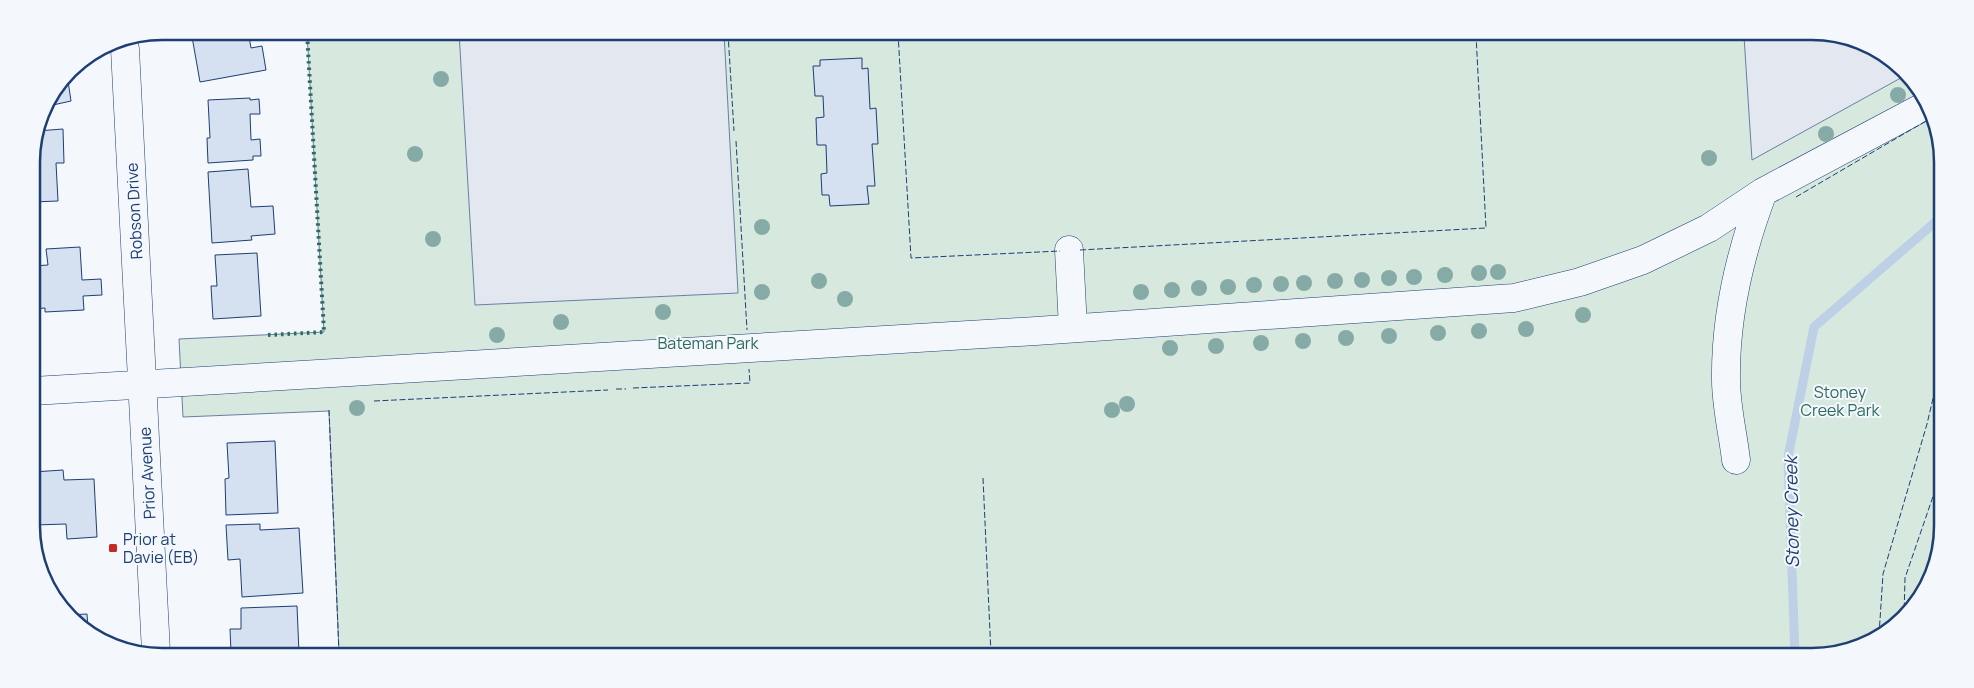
<svg xmlns="http://www.w3.org/2000/svg" width="1974" height="688" viewBox="0 0 1974 688" font-family="Manrope,sans-serif">
	<rect width="100%" height="100%" fill="#f4f7fb"/>
	<path fill="#d7e8df" stroke="#687fa3" d="M307,32l1539,4 64,39 30,61 -2,424 -17,39 -29,31 -71,26 -1482,-3 -10,-242 -146,6 -4,-78 145,-7z"/>
	<path fill="#e3e8f0" stroke="#687fa3" d="M459,32l265,1 14,260 -263,12z
		M1744,36h102l62,38 -156,86z"/>
	<g fill="none" stroke-linecap="round" stroke-linejoin="round">
		<path stroke="#bed0e5" stroke-width="9" d="M1795,656l-7,-199 26,-130 126,-109"/>
	</g>
	<path fill="#d5e0f0" stroke="#1d3f73" d="M191,31h57l3,17 11,-2 4,24 -66,12z
		M862,58v11l6,-1 2,41 6,-1 2,36h-6l3,42h-8l2,18 -39,2 -1,-11h-7l-1,-21 6,-1 -1,-28h-9l-1,-27 8,-1 -1,-21h-8l-2,-30h7v-6z
		M67,74l4,27 -27,6z
		M250,98v2l9,-1 1,15h-10l1,26 9,-1 1,17h-8v4l-45,3 -1,-25h3l-2,-38z
		M63,129l1,34h-8l2,38 -26,1v-49l5,-22z
		M248,169l3,38 22,-1 2,28 -24,2 1,4 -40,3 -4,-71z
		M80,247l2,33 19,-1 1,16 -19,1 1,14 -39,2v-4l-13,1v-43l16,-1 -2,-16z
		M257,253l4,63 -48,3 -2,-33h6l-2,-31z
		M275,441l3,72 -52,2 -1,-36 4,-1 -2,-35z
		M63,470l1,10 30,-1 3,58 -30,2 -1,-15 -32,1 -1,-53z
		M260,524v6l39,-2 4,65 -61,4 -2,-38 -12,1 -2,-35z
		M297,606l2,47 -68,-1 -1,-23h11v-21z
		M87,614l1,14 -21,-13z"/>
	<g fill="none" stroke-linecap="round" stroke-linejoin="round">
		<g stroke="#1d3f73" stroke-width="29">
			<path id="minor" d="M122,39l3,10 31,603
				M1069,250l4,78
				M33,391l1003,-60 478,-33 66,-16 63,-22 66,-32 54,-36 162,-86
				M1736,460c-3,-26 -10,-54 -10,-80 -1,-65 14,-127 37,-188"/>
		</g>
		<use href="#minor" stroke="#f4f7fb" stroke-width="28"/>
		<path stroke="#2c6c60" stroke-width="4" stroke-dasharray="2.5 4" stroke-linecap="butt" d="M268,335l56,-3 -17,-300"/>
		<path stroke="#1d3f73" stroke-width="1" stroke-dasharray="6 2.5" stroke-linecap="butt" d="M728,33l6,98
			M898,33l13,225 149,-7
			M736,141l11,189
			M1796,197l135,-79
			M1080,250l406,-22 -10,-193
			M633,388l117,-5 -1,-14
			M616,389h10
			M374,401l234,-11
			M329,410l10,243
			M983,478l8,176
			M1904,617l1,-39 34,-99
			M1879,635l4,-61 44,-150 12,-51"/>
	</g>
	<g fill="#86aba6">
		<circle cx="441" cy="79" r="8"/>
		<circle cx="1898" cy="95" r="8"/>
		<circle cx="1826" cy="134" r="8"/>
		<circle cx="415" cy="154" r="8"/>
		<circle cx="1709" cy="158" r="8"/>
		<circle cx="762" cy="227" r="8"/>
		<circle cx="433" cy="239" r="8"/>
		<circle cx="1498" cy="272" r="8"/>
		<circle cx="1479" cy="273" r="8"/>
		<circle cx="1445" cy="275" r="8"/>
		<circle cx="1414" cy="277" r="8"/>
		<circle cx="1389" cy="278" r="8"/>
		<circle cx="1362" cy="280" r="8"/>
		<circle cx="819" cy="281" r="8"/>
		<circle cx="1335" cy="281" r="8"/>
		<circle cx="1304" cy="283" r="8"/>
		<circle cx="1281" cy="284" r="8"/>
		<circle cx="1254" cy="285" r="8"/>
		<circle cx="1228" cy="287" r="8"/>
		<circle cx="1199" cy="288" r="8"/>
		<circle cx="1172" cy="290" r="8"/>
		<circle cx="762" cy="292" r="8"/>
		<circle cx="1141" cy="292" r="8"/>
		<circle cx="845" cy="299" r="8"/>
		<circle cx="663" cy="312" r="8"/>
		<circle cx="1583" cy="315" r="8"/>
		<circle cx="561" cy="322" r="8"/>
		<circle cx="1526" cy="329" r="8"/>
		<circle cx="1479" cy="331" r="8"/>
		<circle cx="1438" cy="333" r="8"/>
		<circle cx="497" cy="335" r="8"/>
		<circle cx="1389" cy="336" r="8"/>
		<circle cx="1346" cy="338" r="8"/>
		<circle cx="1303" cy="341" r="8"/>
		<circle cx="1261" cy="343" r="8"/>
		<circle cx="1216" cy="346" r="8"/>
		<circle cx="1170" cy="348" r="8"/>
		<circle cx="1127" cy="404" r="8"/>
		<circle cx="357" cy="408" r="8"/>
		<circle cx="1112" cy="410" r="8"/>
	</g>
	<rect fill="#c62828" stroke="#f4f7fb" stroke-width="2" x="108" y="543" width="10" height="10" rx="2.5"/>
	<g text-anchor="middle" dominant-baseline="central" stroke-width="4" stroke-linejoin="round" paint-order="stroke">
		<g font-size="16" fill="#1d3f73" stroke="#f4f7fb">
			<text transform="translate(134 211) rotate(-93)">Robson Drive</text>
			<text transform="translate(147 473) rotate(-93)">Prior Avenue</text>
		</g>
		<g font-size="16" fill="#2c6c60" stroke="#f4f7fb">
			<text x="708" y="343">Bateman Park</text>
			<text x="1840" y="392">Stoney<tspan x="1840" dy="18">Creek Park</tspan></text>
		</g>
		<g font-size="16" fill="#1d3f73" stroke="#f4f7fb" text-anchor="start">
			<text x="123" y="539">Prior at<tspan x="123" dy="18">Davie (EB)</tspan></text>
		</g>
		<g font-size="18" font-style="italic" fill="#1d3f73" stroke="#f4f7fb">
			<text transform="translate(1791 512) rotate(-91)">Stoney Creek</text>
		</g>
	</g>
	<path d="M0 0H1974V688H0ZM162 40H1812A122 122 0 0 1 1934 162V526A122 122 0 0 1 1812 648H162A122 122 0 0 1 40 526V162A122 122 0 0 1 162 40Z" fill="#f4f7fb" fill-rule="evenodd"/>
	<path fill="none" stroke="#1d3f73" stroke-width="2.5" d="M162 40H1812A122 122 0 0 1 1934 162V526A122 122 0 0 1 1812 648H162A122 122 0 0 1 40 526V162A122 122 0 0 1 162 40Z"/>
</svg>
